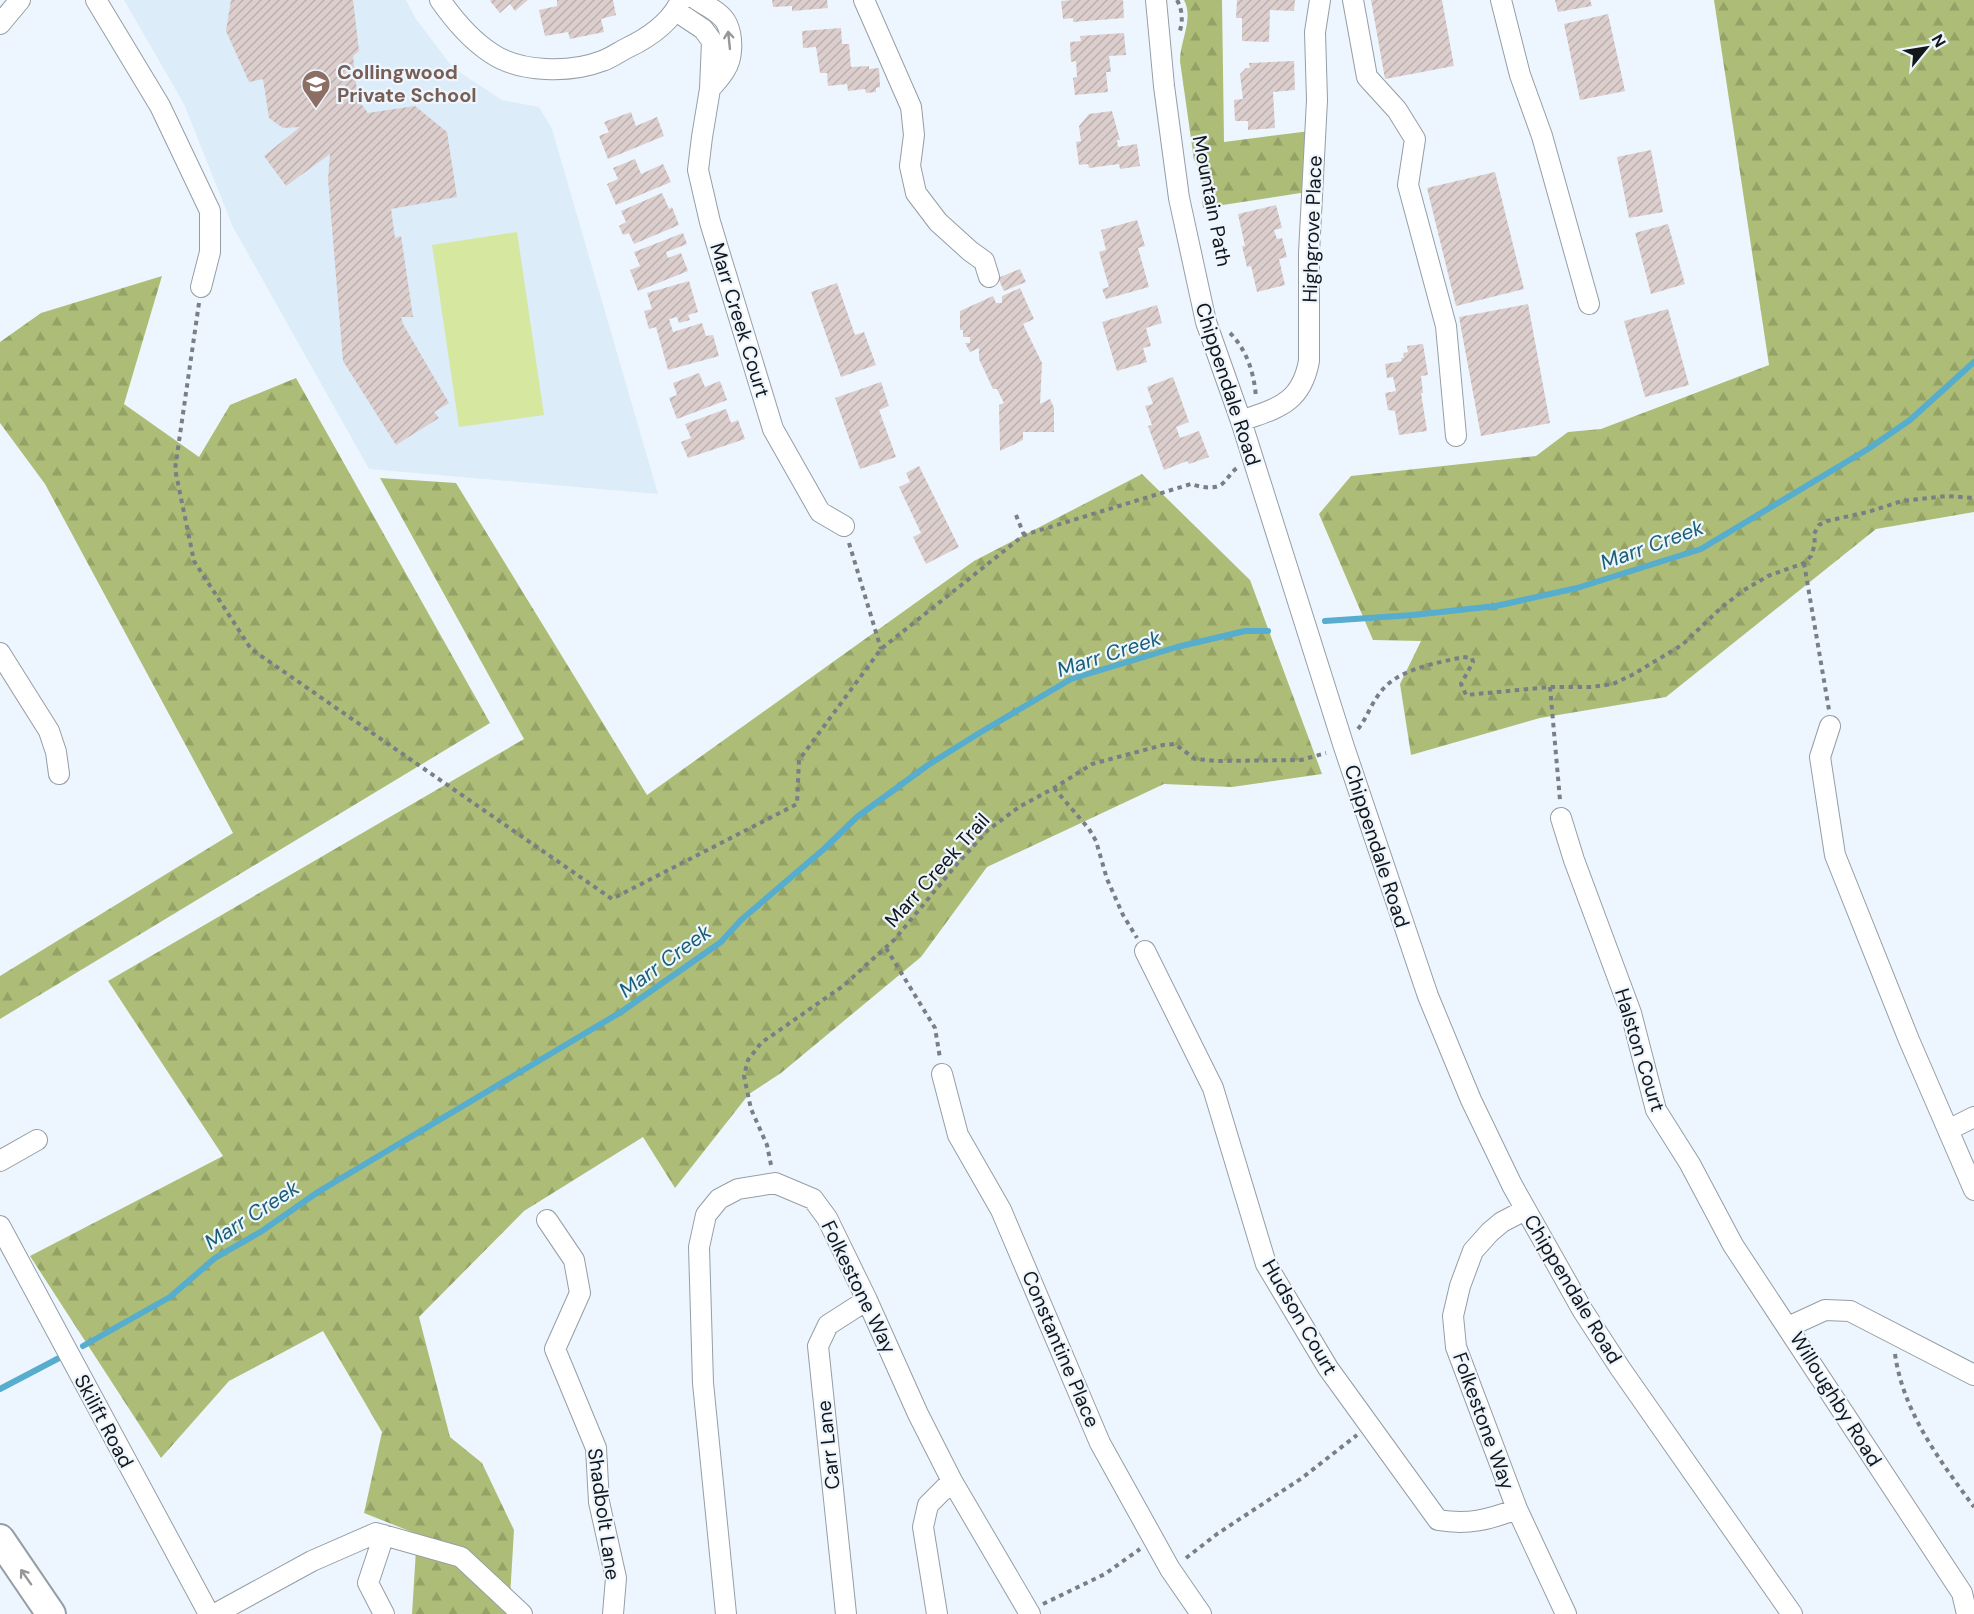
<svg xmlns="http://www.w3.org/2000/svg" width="1974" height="1614" viewBox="0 0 1974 1614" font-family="'DM Sans',sans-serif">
	<defs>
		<pattern id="forest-firs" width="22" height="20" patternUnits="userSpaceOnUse" patternTransform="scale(1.5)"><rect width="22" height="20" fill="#adbd77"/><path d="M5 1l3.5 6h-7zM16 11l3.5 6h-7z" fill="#94a266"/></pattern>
		<pattern id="building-hatch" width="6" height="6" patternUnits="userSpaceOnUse" patternTransform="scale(1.5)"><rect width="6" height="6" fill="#dbcecc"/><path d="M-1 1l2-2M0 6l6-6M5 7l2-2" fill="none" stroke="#bbb0af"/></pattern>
	</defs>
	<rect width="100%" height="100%" fill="#edf6fe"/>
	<path fill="#dcecf9" d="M124,0h282l10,19 37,49 49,32 37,7 13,22 106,365 -289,-25 -136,-242 -49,-123z"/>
	<path fill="#d6e7a0" d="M517,232l27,183 -85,12 -27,-182z"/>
	<path fill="url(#forest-firs)" d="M1184,0h38l2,142 86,-11 -3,61 -104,16c-3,-20 5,-30 -9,-48l-14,-99c0,-21 14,-42 4,-61z
		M1714,0h260v512l-98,17 -210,168 -126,21 -129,37 -11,-71 21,-43 -48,-1 -54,-126 32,-38 185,-20 32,-24 33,-3 168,-64z
		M162,276l-38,128 75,53 31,-52 66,-27 194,345 -490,296v-43l233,-143 -188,-349 -45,-61v-81l41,-29z
		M1142,474l108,106 72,194 -90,13 -68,-3 -177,83 -66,90 -140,116 -32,21 -74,94 -32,-51 -119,74 -105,106 31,120 32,26 32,67 -5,84h-97l5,-80 -53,-21 18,-81 -59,-101 -94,50 -68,77 -131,-202 193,-100 -115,-175 416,-242 -144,-261 76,5 191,312 327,-234z"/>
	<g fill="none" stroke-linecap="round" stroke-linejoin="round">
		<path stroke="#56adcd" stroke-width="6" d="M1325,621l88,-6 83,-9 81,-18 124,-39 167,-100 42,-29 64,-58
			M83,1346l87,-49 45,-39 47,-27 56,-39 303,-180 100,-70 20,-22 83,-71 33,-32 71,-52 53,-33 90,-53 106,-32 68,-16h23
			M0,1389l61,-32"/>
	</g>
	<path fill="url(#building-hatch)" d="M231,0h122l6,51 -6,5 5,44 10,13 47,-7 32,26 10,65 -66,12 4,29 6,-2 12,81h-12l2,7 46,79 -15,9 5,6 -43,27 -53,-84 -15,-182 2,-25 -44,32 -22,-30 36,-29 -17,1 -14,-10 -6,-39 -14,3 -23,-51z
		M491,0h37l-13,11 -5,-7 -10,9 -10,-12z
		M557,0h56l3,15 -15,4 3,13 -34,7 -2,-7 -23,4 -6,-26 18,-4z
		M772,0h55l1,8 -36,3v-5l-19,1z
		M1074,0h49l1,18 -51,4v-4l-10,1 -2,-18z
		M1237,0h58l-1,11 -24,-1 -1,32 -27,-1v-23h-6z
		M1371,0h71l12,66 -69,13z
		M1555,0h35l2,6 -34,6z
		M1608,14l17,77 -45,9 -16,-76z
		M841,28l1,16h7l2,23 18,-1v3l10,-1 1,19 -4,1v4l-10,1 -1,-4 -17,2 -1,-7 -19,2 -1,-13h-7l-4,-26 -13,1 -1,-17z
		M1124,33l2,22 -17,1 2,16h-5l2,20 -33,3 -2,-17 4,-1 -1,-16 -5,1 -1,-20 11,-1 -1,-5z
		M1294,61l1,29 -22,2 2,36 -27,2v-9h-13l-1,-21 9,-1 -3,-25 6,-6h4l-1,-5z
		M1112,111l8,29h-3l1,7 19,-3 3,22 -20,3 -1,-5 -30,4 -1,-4 -9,1 -3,-23 5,-1 -2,-15 10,-12z
		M631,112l5,14 21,-9 7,19 -56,23 -9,-23 10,-4 -5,-10z
		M1651,150l12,62 -34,6 -12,-61z
		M635,159l6,15 22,-10 8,18 -55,23 -9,-21 11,-5 -5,-11z
		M1495,172l29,117 -68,17 -29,-118z
		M662,193l7,16 3,-2 7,18 -45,19 -5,-11 -6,2 -4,-9 7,-4 -5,-11z
		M1276,205l6,23 -8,2 3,9 5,-1 5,19 -8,2 6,26 -28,7 -6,-26 -4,1 -5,-21h3l-7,-32z
		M1137,220l8,26 -7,2 11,39 -43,12 -4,-10 7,-2 -10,-35 7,-2 -5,-20z
		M1668,224l17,60 -34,10 -16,-61z
		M683,233l4,11 -21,8 2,6 13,-5 7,18 -50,20 -8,-21 10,-4 -6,-14z
		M1020,269l6,13 -22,9 -6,-13z
		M689,281l9,31 -10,3 2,5 -11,3 -2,-6 -8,2 4,13 29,-9 4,13 7,-1 6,21 -51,14 -12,-43 -7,2 -5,-18 8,-2 -5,-16z
		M837,283l18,52 9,-3 12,33 -35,12 -30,-85z
		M1020,288l14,31 -11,5 19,39 -2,41 10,-5 4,9v24h-31v8l-23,11 -1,-46 5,-2 -7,-14h-4l-14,-30v-11l-9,4 -5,-9h5v-6h-7v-7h-3v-19l33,-15 3,7h6v-7z
		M1528,304l22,119 -69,13 -22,-119z
		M1157,305l5,18 -16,5 5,18 -8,2 4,14 -30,9 -15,-49z
		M1668,309l21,76 -44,12 -21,-76z
		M1423,344l5,31 -7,1 2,17h-2l6,38 -28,4 -4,-24 -7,-1 -3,-17 11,-2 -3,-14 -6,1 -2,-14 17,-3 -1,-3h3l-1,-5 5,-1 -1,-6z
		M699,373l6,14 15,-6 7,19 -50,19 -8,-21 8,-3 -4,-12z
		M1173,377l16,45 -13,5 4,11 19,-7 10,26 -20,7 -2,-3 -23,9 -16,-44 4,-1 -7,-19 8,-2 -6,-17z
		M881,382l8,24 -10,4 17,47 -36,12 -25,-71z
		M726,409l5,14 7,-3 7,19 -57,19 -7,-16 10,-4 -6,-14z
		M919,466l40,81 -33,17 -13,-27 8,-4 -22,-46 11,-5 -4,-9z"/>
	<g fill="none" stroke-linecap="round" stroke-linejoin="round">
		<g stroke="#959ea5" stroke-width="22">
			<path id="minor" d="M96,0l64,106 50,105v41l-9,35
				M440,0c14,20 31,40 51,53 29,20 80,20 111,8 9,-3 17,-9 25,-13 21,-10 44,-26 54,-48
				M697,0c10,6 25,13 30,24 6,13 6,34 -2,46 -4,7 -10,13 -15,19
				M864,0l47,107 3,28 -4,31 6,27 22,29 32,29 14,10 5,16
				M1156,0l8,86 15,112 27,124 35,99 103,326 84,249 43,104 41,85 71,126 37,57 172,246
				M1353,0l14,77 30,33 18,29 -7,46 38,141 10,110
				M1501,0l19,75 22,61 47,168
				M676,11l27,18 9,12 -2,48 -8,48 -4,33 12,52 63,207 47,83 24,14
				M0,24l20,-24
				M1241,421c36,-13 60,-17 68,-60v-108l8,-153 -2,-68 5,-32
				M0,653l49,78 7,21 3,22
				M1830,726l-10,31 15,98 74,185 65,150
				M1561,818l13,42 57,153 25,97 34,54 43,81 229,348 5,21
				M1145,951l68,137 53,176 62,104 110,152c30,5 50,0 79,-11
				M942,1074l16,61 43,75 99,233 70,126 31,45
				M1948,1130l26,-13
				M0,1161l37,-21
				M1525,1210l-23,12 -12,10 -17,19 -13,35 -7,30 3,31 61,162 49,105
				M547,1220l27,40 6,33 -25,56 41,99 3,54 17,76 -3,36
				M0,1226l209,388
				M1788,1327l37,-17 25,1 124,64
				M215,1614l97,-53 64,-28 85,24 61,57
				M384,1614l-16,-31 16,-48
				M726,1614l-23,-231 -4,-136 7,-32 13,-16 19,-10 37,-6 38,16 14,19 40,82 51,114 34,67 78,133
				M846,1614l-28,-268 10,-21 39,-25
				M937,1614l-14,-87 5,-22 24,-24"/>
		</g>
		<g stroke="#959ea5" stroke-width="32">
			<path id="highway" d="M0,1539l51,75"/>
		</g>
		<path stroke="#797f84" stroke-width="4" stroke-dasharray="4.5 4.5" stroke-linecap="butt" d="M1177,0c6,11 6,22 2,34
			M199,303l-24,166 19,92 57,88 361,250 185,-95 2,-44 82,-111 143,-114 167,-51c9,3 23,6 31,0 6,-5 9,-12 15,-16
			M1230,333c17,17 24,40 26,64
			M1016,515l8,20
			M849,543l32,106
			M1804,563l25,147
			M1550,687l10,113
			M1358,729c8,-10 12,-22 19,-32 17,-28 57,-33 86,-40l9,1 1,4 -12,22 5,11 84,-8h41l22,-3 19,-9 50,-30 40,-38 22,-17 24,-14 36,-13 7,-7 4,-12 -1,-10 5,-9 8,-4 41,-9 34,-11 45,-5 27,2
			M1054,788l35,41 7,12 11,38 16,36 14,23
			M886,948l49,80 5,30
			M771,1165l-4,-20 -16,-36 -7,-33 4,-16 13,-17 82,-57 51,-46 63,-76 31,-34 31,-23 35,-19 38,-24 71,-19 12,-1 20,15 23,2 83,-1 25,-7
			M1895,1354c8,58 45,107 79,153
			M1186,1558l31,-24 85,-56 55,-43
			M1043,1604l62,-30 35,-25"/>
		<use href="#minor" stroke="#fff" stroke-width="20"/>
		<use href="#highway" stroke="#fff" stroke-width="28"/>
	</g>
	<defs><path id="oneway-shaft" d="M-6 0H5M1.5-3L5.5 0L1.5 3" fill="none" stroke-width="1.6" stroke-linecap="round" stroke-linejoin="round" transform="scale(1.5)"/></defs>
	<g stroke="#959798">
		<use href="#oneway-shaft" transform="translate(729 40) rotate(-96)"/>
		<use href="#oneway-shaft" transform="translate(26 1577) rotate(-125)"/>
	</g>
	<defs>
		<g id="school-pin" transform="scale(1.5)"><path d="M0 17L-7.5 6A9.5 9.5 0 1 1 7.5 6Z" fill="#8d6e63" stroke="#edf6fe"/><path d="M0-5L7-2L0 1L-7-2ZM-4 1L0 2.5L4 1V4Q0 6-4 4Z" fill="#fff"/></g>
	</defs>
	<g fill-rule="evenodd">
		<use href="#school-pin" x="316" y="84"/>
	</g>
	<g text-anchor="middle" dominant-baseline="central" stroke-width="4.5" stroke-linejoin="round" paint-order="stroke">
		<g font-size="20" font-weight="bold" fill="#785e54" stroke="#edf6fe" text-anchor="start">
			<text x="337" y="72">Collingwood<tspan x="337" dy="23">Private School</tspan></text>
		</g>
		<g font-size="20" fill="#14171a" stroke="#edf6fe">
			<text transform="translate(1212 201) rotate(79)">Mountain Path</text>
			<text transform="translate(1312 229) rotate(-88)">Highgrove Place</text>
			<text transform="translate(740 320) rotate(73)">Marr Creek Court</text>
			<text transform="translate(1228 384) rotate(72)">Chippendale Road</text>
			<text transform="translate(1377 846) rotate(72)">Chippendale Road</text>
			<text transform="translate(937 870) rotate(-48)">Marr Creek Trail</text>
			<text transform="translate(1640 1050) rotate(73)">Halston Court</text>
			<text transform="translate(859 1287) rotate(64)">Folkestone Way</text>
			<text transform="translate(1573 1289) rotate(59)">Chippendale Road</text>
			<text transform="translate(1300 1317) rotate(60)">Hudson Court</text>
			<text transform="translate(1061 1349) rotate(67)">Constantine Place</text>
			<text transform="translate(1836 1399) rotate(58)">Willoughby Road</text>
			<text transform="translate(104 1421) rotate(62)">Skilift Road</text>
			<text transform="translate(1484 1421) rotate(70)">Folkestone Way</text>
			<text transform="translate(828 1445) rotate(-96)">Carr Lane</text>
			<text transform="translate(604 1514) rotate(82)">Shadbolt Lane</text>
		</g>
		<g font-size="21" font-style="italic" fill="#1a5f76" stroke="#edf6fe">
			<text transform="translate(1652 545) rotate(-20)">Marr Creek</text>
			<text transform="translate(1109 654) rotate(-18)">Marr Creek</text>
			<text transform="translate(665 961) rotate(-36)">Marr Creek</text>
			<text transform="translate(252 1215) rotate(-33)">Marr Creek</text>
		</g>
	</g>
	<g transform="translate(1926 48) rotate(60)" stroke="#edf6fe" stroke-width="4.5" paint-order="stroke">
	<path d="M0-4.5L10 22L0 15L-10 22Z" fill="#14171a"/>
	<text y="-9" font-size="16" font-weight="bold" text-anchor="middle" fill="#14171a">N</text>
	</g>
</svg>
